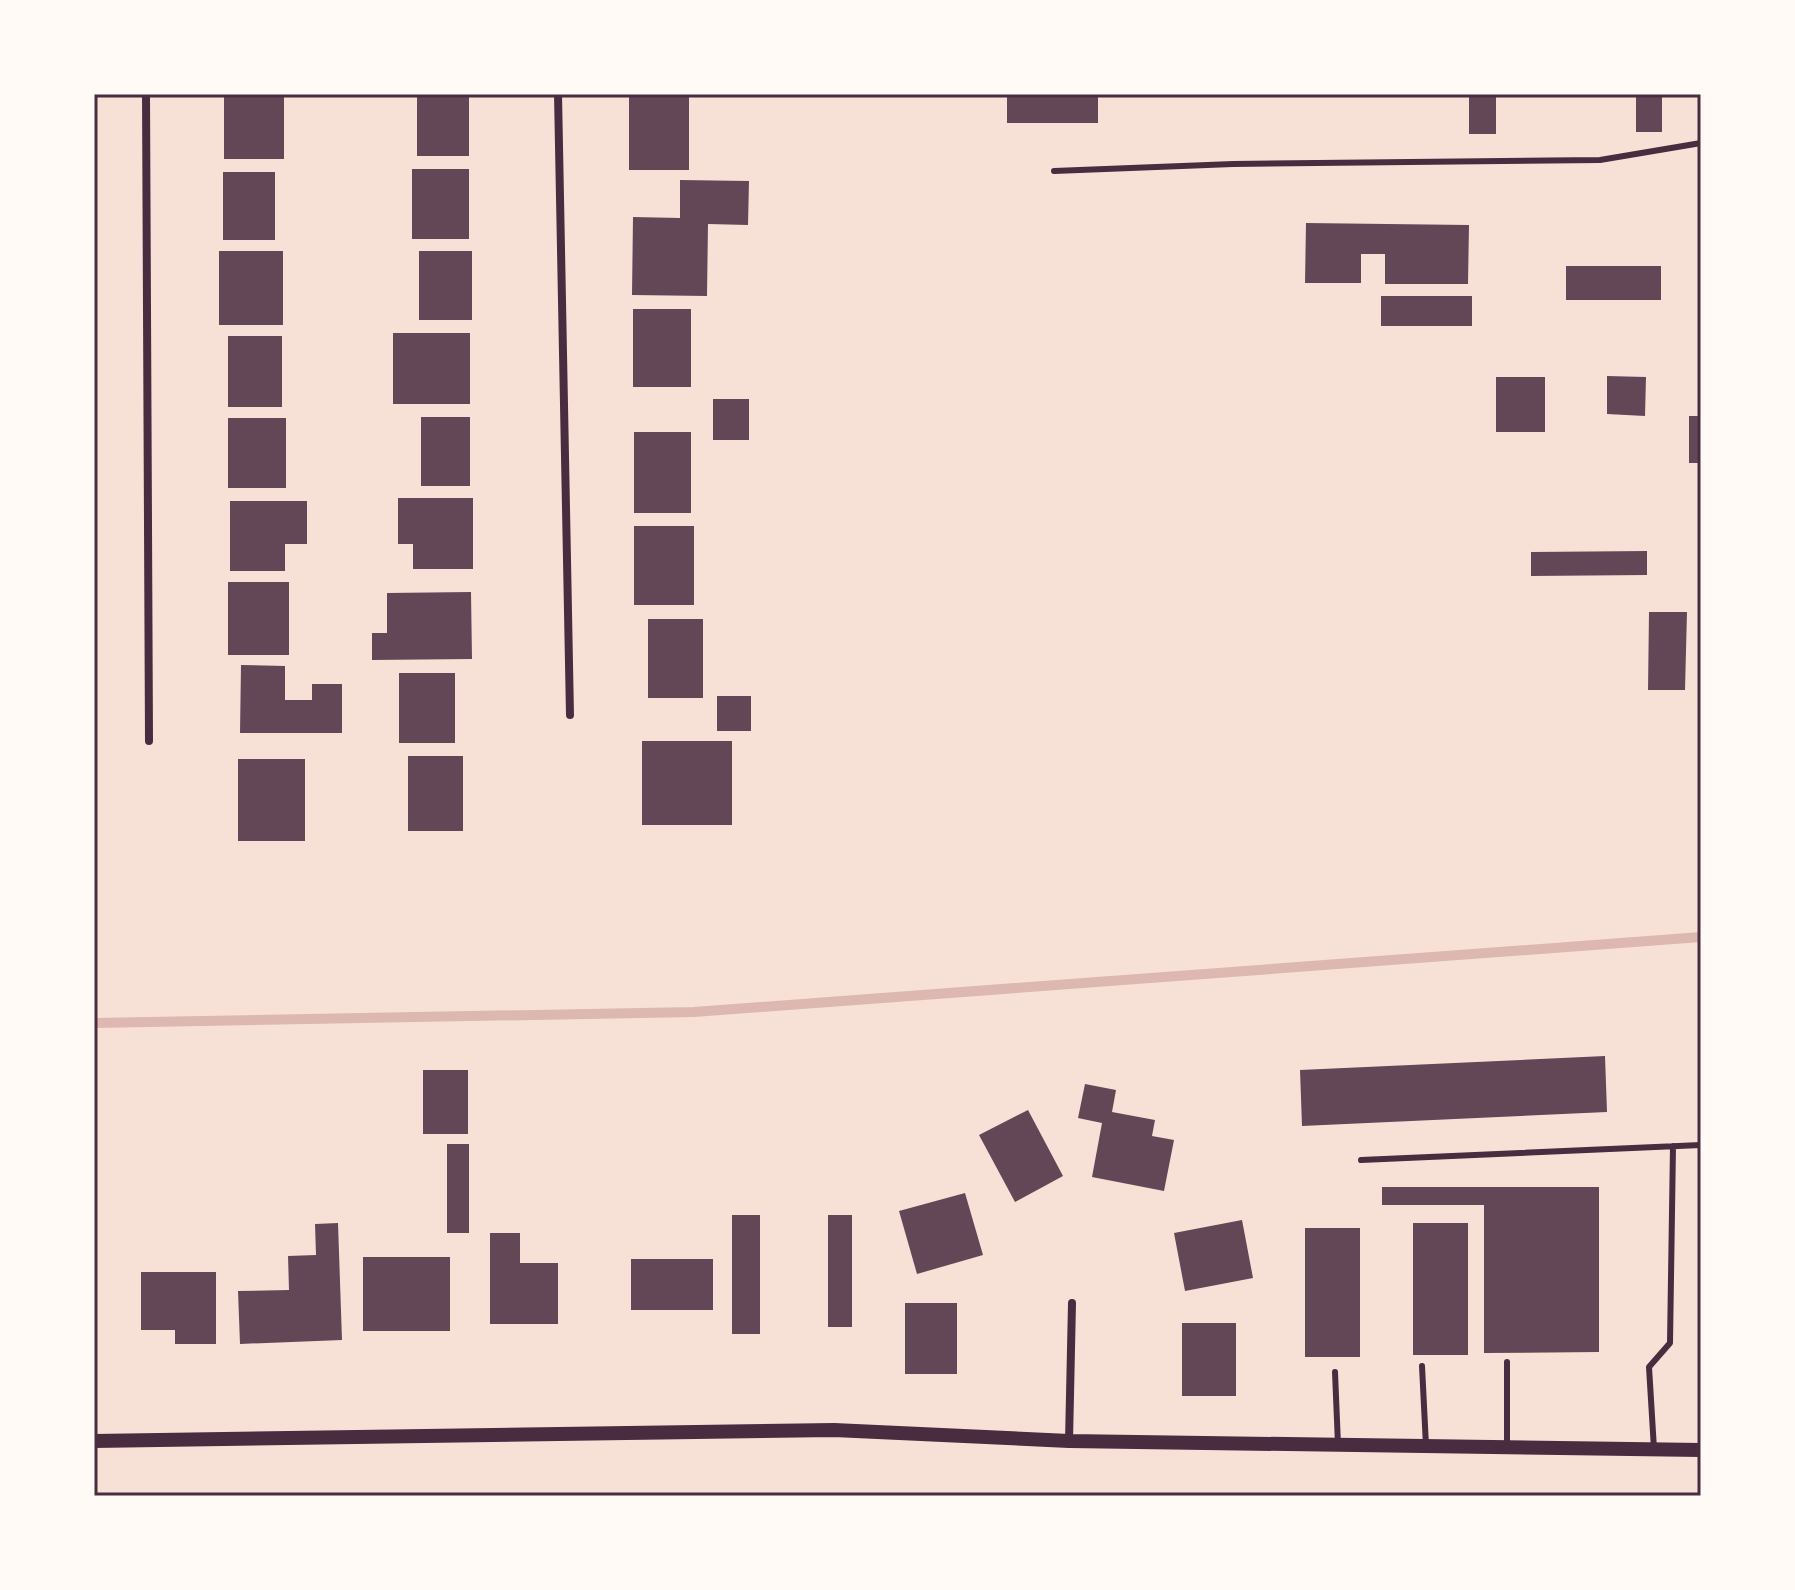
<svg xmlns="http://www.w3.org/2000/svg" width="1795" height="1590" viewBox="0 0 1795 1590" font-family="Roboto,sans-serif">
	<rect width="100%" height="100%" fill="#f7e1d7"/>
	<g fill="none" stroke-linecap="round" stroke-linejoin="round">
		<path stroke="#dcb8b0" stroke-width="10" d="M94,1023l600,-11 1007,-75"/>
	</g>
	<path fill="#644757" d="M224,94h60v65h-60z
		M417,94h52v62h-52z
		M629,94h60v76h-60z
		M1007,94h91v29h-91z
		M1469,94h27v40h-27z
		M1636,94h26v38h-26z
		M412,169h57v70h-57z
		M223,172h52v68h-52z
		M680,180l69,1 -1,44 -40,-1 -1,72 -75,-1 1,-78 47,1z
		M1306,223l163,2 -1,59h-83v-30h-24v29h-56z
		M219,251h64v74h-64z
		M419,251h53v69h-53z
		M1566,266h95v34h-95z
		M1381,296h91v30h-91z
		M633,309h58v78h-58z
		M393,333h77v71h-77z
		M228,336h54v71h-54z
		M1607,376l39,1 -1,39 -38,-2z
		M1496,377h49v55h-49z
		M713,399h36v41h-36z
		M1689,416h12v47h-12z
		M421,417h49v69h-49z
		M228,418h58v70h-58z
		M634,432h57v81h-57z
		M398,498h75v71h-60v-25h-15z
		M230,501h77v43h-22v27h-55z
		M634,526h60v79h-60z
		M1647,551v24l-116,1v-24z
		M228,582h61v73h-61z
		M471,592l1,67 -100,1v-27h15v-40z
		M1649,612h38l-2,78h-37z
		M648,619h55v79h-55z
		M241,665l44,1v34h27v-16h30v49h-102z
		M399,673h56v70h-56z
		M717,696h34v35h-34z
		M642,741h90v84h-90z
		M408,756h55v75h-55z
		M238,759h67v82h-67z
		M1605,1056l2,56 -305,14 -2,-56z
		M423,1070h45v64h-45z
		M1085,1084l31,6 -4,22 43,8 -3,16 22,4 -10,51 -72,-14 10,-54 -24,-5z
		M1028,1110l35,66 -48,26 -36,-67z
		M447,1144h22v89h-22z
		M1382,1187h217v165l-115,1v-148h-102z
		M965,1193l18,62 -66,19 -18,-63z
		M732,1215h28v119h-28z
		M828,1215h24v112h-24z
		M1242,1220l11,58 -68,13 -11,-58z
		M338,1223l4,117 -102,4 -2,-53 51,-1 -1,-34 28,-1 -1,-31z
		M1413,1223h55v132h-55z
		M1305,1228h55v129h-55z
		M490,1233h30v30h38v61h-68z
		M363,1257h87v74h-87z
		M631,1259h82v51h-82z
		M141,1272h75v72h-41v-14h-34z
		M905,1303h52v71h-52z
		M1182,1323h54v73h-54z"/>
	<g fill="none" stroke-linecap="round" stroke-linejoin="round">
		<path stroke="#4a2c40" stroke-width="6" d="M1054,171l179,-7 367,-4 101,-17
			M1361,1160l340,-15
			M1507,1362v84
			M1422,1366l4,80
			M1335,1372l3,73
			M1654,1449l-5,-82 21,-24 3,-197"/>
		<path stroke="#4a2c40" stroke-width="8" d="M146,94l3,647
			M558,94l12,621
			M1069,1441l3,-138"/>
		<path stroke="#4a2c40" stroke-width="14" d="M94,1441l740,-11 235,11 632,9"/>
	</g>
	<rect width="1795" height="1590" fill="none" stroke="#fffaf5" stroke-width="192"/>
	<rect x="96" y="96" width="1603" height="1398" fill="none" stroke="#4a2c40" stroke-width="3"/>
</svg>
